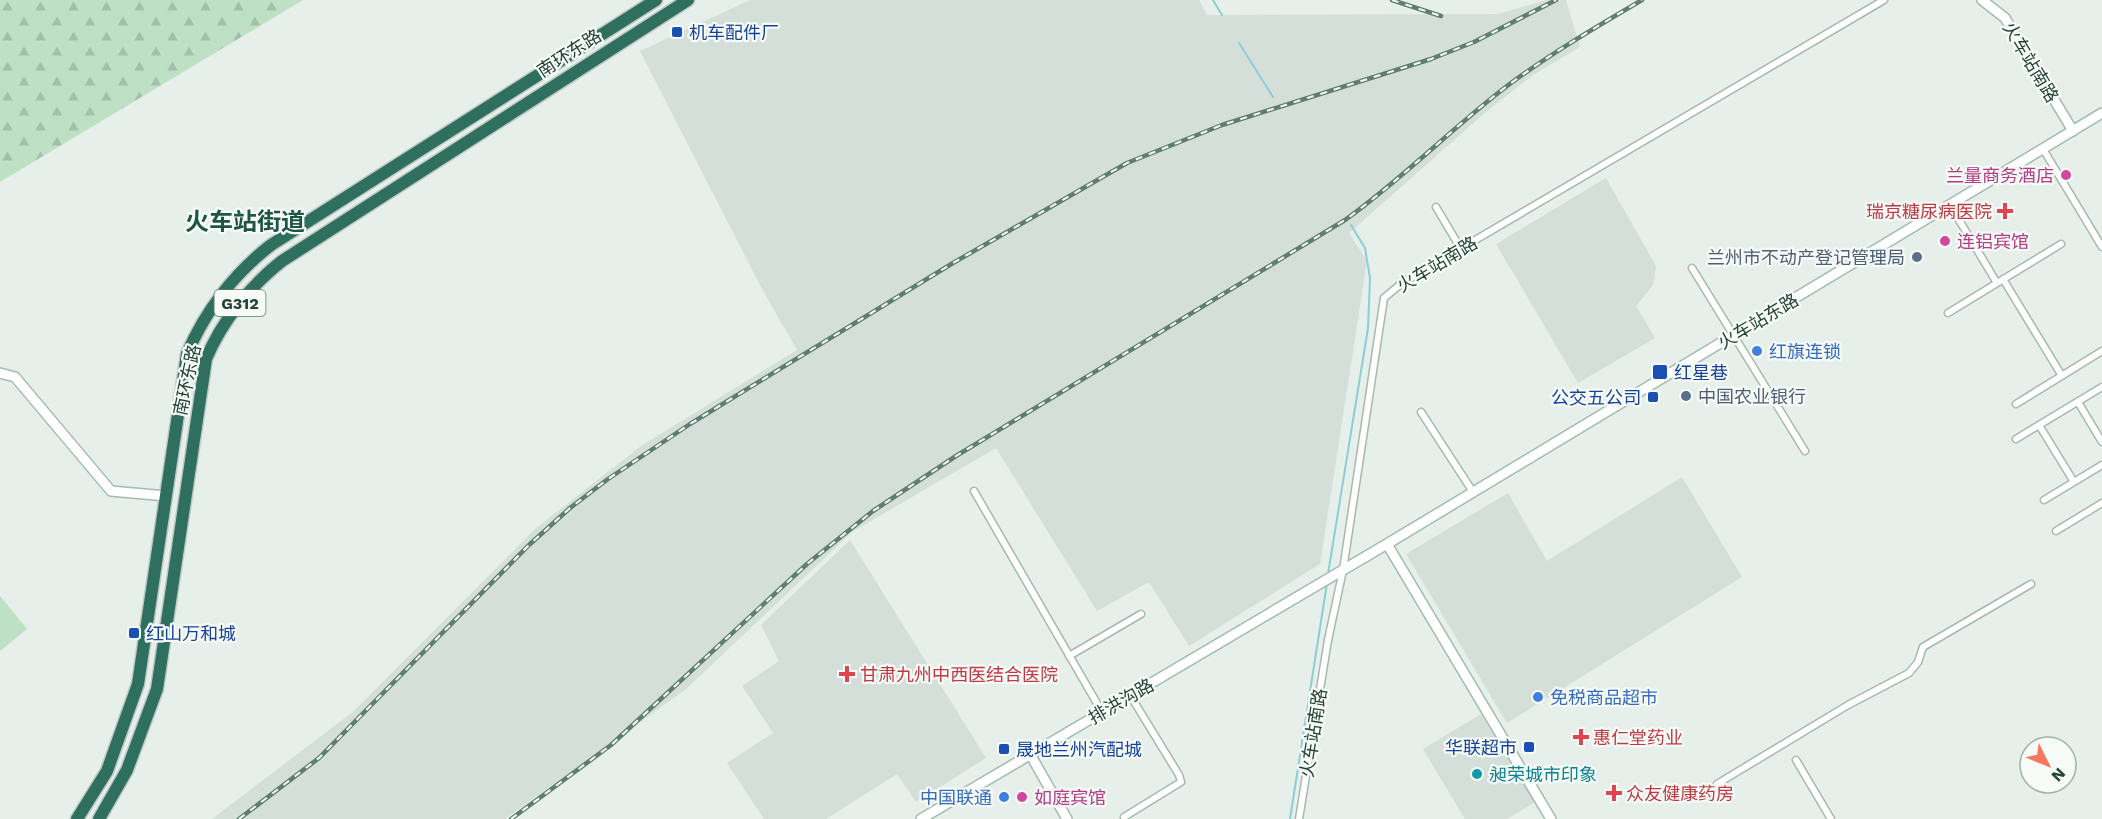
<svg xmlns="http://www.w3.org/2000/svg" width="2102" height="819" viewBox="0 0 2102 819" font-family="'Work Sans','Noto Sans SC',sans-serif">
	<defs>
		<pattern id="forest-firs" width="22" height="20" patternUnits="userSpaceOnUse" patternTransform="scale(1.5)"><rect width="22" height="20" fill="#bee0c5"/><path d="M5 1l3.5 6h-7zM16 11l3.5 6h-7z" fill="#a3c1aa"/></pattern>
	</defs>
	<rect width="100%" height="100%" fill="#e6efea"/>
	<path fill="#d4dfd9" d="M750,0h449l8,15 291,-1 49,-14h19l14,47 -47,28 -46,36 -138,122 18,28 -47,303 -131,82 -40,-64 -52,29 -101,-163 -144,84 -167,158 -180,129h-293l142,-108 181,-182 106,-83 156,-96 -36,-63 -121,-236z
		M1606,178l50,88 -3,19 -17,21 19,32 -77,45 -82,-139z
		M1682,477l60,100 -235,146 -101,-169 102,-61 39,68z
		M850,540l136,218 -70,44 -19,-28 -71,45h-62l-37,-56 46,-30 -31,-47 37,-25 -18,-36z
		M1481,714l54,88 -28,17h-42l-42,-70z"/>
	<path fill="#bee0c5" d="M0,596l27,33 -27,22z"/>
	<path fill="url(#forest-firs)" d="M0,0h303l-303,182z"/>
	<g fill="none" stroke-linecap="round" stroke-linejoin="round">
		<path stroke="#8dced4" stroke-width="2" d="M1213,0l9,15
			M1239,43l34,54
			M1328,574l40,-246 2,-50 -5,-30 -14,-23
			M1290,819l37,-236"/>
		<g stroke="#a8b8b1" stroke-width="9">
			<path id="street" d="M2043,149l59,98
				M1950,205l47,78
				M1436,207l25,42
				M1692,268l113,183
				M2003,279l59,97
				M1948,313l113,-69
				M2078,402l24,40
				M2016,404l86,-53
				M1421,412l52,80
				M2039,425l35,57
				M2016,439l86,-52
				M974,491l128,221
				M2044,500l58,-35
				M2056,531l46,-28
				M1069,656l72,-42
				M1796,760l35,59
				M1717,784l131,-79 61,-32 9,-11 5,-15 108,-63
				M1124,817l57,-35 -2,-7 -49,-80
				M1299,819l29,-179 15,-70 41,-272 18,-15 482,-283"/>
		</g>
		<g stroke="#a4bbb1" stroke-width="12">
			<path id="secondary" d="M1982,0l23,18 68,113
				M0,373l15,4 96,114 55,5
				M1387,544l164,275
				M1030,754l37,65
				M921,819l466,-275 715,-431"/>
		</g>
		<g stroke="#c2cac7" stroke-width="15">
			<path id="highway" d="M77,819l30,-48 31,-87 49,-330c18,-43 48,-81 84,-109l385,-245
				M99,819l28,-49 30,-81 49,-330c16,-38 44,-73 76,-98l406,-261"/>
		</g>
		<use href="#street" stroke="#fff" stroke-width="6"/>
		<use href="#secondary" stroke="#fff" stroke-width="9"/>
		<use href="#highway" stroke="#2f6f5d" stroke-width="12"/>
		<g stroke="#5f7d73" stroke-width="4.5">
			<path id="rail" d="M1392,0l49,16
				M239,819l80,-61 210,-213 41,-37 38,-29 82,-55 263,-161 174,-100 95,-38 209,-66 43,-17 82,-42
				M511,819l100,-74 196,-181 66,-53 83,-55 389,-236c57,-41 106,-91 162,-134 43,-32 89,-59 135,-86"/>
		</g>
		<use href="#rail" stroke="#f7fbf8" stroke-width="2" stroke-dasharray="7" stroke-linecap="butt"/>
	</g>
	<g fill="#1a4fb4" stroke="#f7fbf8" stroke-width="2">
		<rect x="671" y="26" width="12" height="12" rx="3"/>
		<rect x="1652" y="364" width="16" height="16" rx="3"/>
		<rect x="1647" y="391" width="12" height="12" rx="3"/>
		<rect x="128" y="627" width="12" height="12" rx="3"/>
		<rect x="1523" y="741" width="12" height="12" rx="3"/>
		<rect x="998" y="743" width="12" height="12" rx="3"/>
	</g>
	<g fill="#d1479c" stroke="#f7fbf8" stroke-width="2">
		<circle cx="2066" cy="175" r="6"/>
		<circle cx="1945" cy="241" r="6"/>
		<circle cx="1022" cy="797" r="6"/>
	</g>
	<g fill="#e0444e" stroke="#f7fbf8" stroke-width="2">
		<path d="M2002 202h6v6h6v6h-6v6h-6v-6h-6v-6h6z"/>
		<path d="M844 665h6v6h6v6h-6v6h-6v-6h-6v-6h6z"/>
		<path d="M1578 728h6v6h6v6h-6v6h-6v-6h-6v-6h6z"/>
		<path d="M1611 784h6v6h6v6h-6v6h-6v-6h-6v-6h6z"/>
	</g>
	<g fill="#5c6f8a" stroke="#f7fbf8" stroke-width="2">
		<circle cx="1917" cy="257" r="6"/>
		<circle cx="1686" cy="396" r="6"/>
	</g>
	<g fill="#3f7fe0" stroke="#f7fbf8" stroke-width="2">
		<circle cx="1757" cy="351" r="6"/>
		<circle cx="1538" cy="697" r="6"/>
		<circle cx="1004" cy="797" r="6"/>
	</g>
	<circle fill="#0f9aa8" stroke="#f7fbf8" stroke-width="2" cx="1477" cy="774" r="6"/>
	<g text-anchor="middle" dominant-baseline="central" stroke-width="4.5" stroke-linejoin="round" paint-order="stroke">
		<rect fill="#f7fbf8" stroke="#637a72" stroke-width="1.5" x="214.5" y="290" width="51" height="26" rx="4.5"/>
		<g font-size="16" font-weight="bold" fill="#244238">
			<text x="240" y="303">G312</text>
		</g>
		<g font-size="18" fill="#164399" stroke="#f7fbf8" text-anchor="start">
			<text x="689" y="32">机车配件厂</text>
			<text x="1674" y="372">红星巷</text>
			<text x="1641" y="397" text-anchor="end">公交五公司</text>
			<text x="146" y="633">红山万和城</text>
			<text x="1517" y="747" text-anchor="end">华联超市</text>
			<text x="1016" y="749">晟地兰州汽配城</text>
		</g>
		<g font-size="18" fill="#244238" stroke="#f7fbf8">
			<text transform="translate(569 53) rotate(-33)">南环东路</text>
			<text transform="translate(2031 62) rotate(59)">火车站南路</text>
			<text transform="translate(1437 264) rotate(-31)">火车站南路</text>
			<text transform="translate(1758 321) rotate(-31)">火车站东路</text>
			<text transform="translate(187 380) rotate(-78)">南环东路</text>
			<text transform="translate(1121 701) rotate(-30)">排洪沟路</text>
			<text transform="translate(1313 733) rotate(-81)">火车站南路</text>
		</g>
		<g font-size="18" fill="#b23c85" stroke="#f7fbf8" text-anchor="start">
			<text x="2054" y="175" text-anchor="end">兰量商务酒店</text>
			<text x="1957" y="241">连铝宾馆</text>
			<text x="1034" y="797">如庭宾馆</text>
		</g>
		<g font-size="18" fill="#be3a42" stroke="#f7fbf8" text-anchor="start">
			<text x="1992" y="211" text-anchor="end">瑞京糖尿病医院</text>
			<text x="860" y="674">甘肃九州中西医结合医院</text>
			<text x="1593" y="737">惠仁堂药业</text>
			<text x="1626" y="793">众友健康药房</text>
		</g>
		<g font-size="18" fill="#4e5e75" stroke="#f7fbf8" text-anchor="end">
			<text x="1905" y="257">兰州市不动产登记管理局</text>
			<text x="1698" y="396" text-anchor="start">中国农业银行</text>
		</g>
		<g font-size="18" fill="#366cbe" stroke="#f7fbf8" text-anchor="start">
			<text x="1769" y="351">红旗连锁</text>
			<text x="1550" y="697">免税商品超市</text>
			<text x="992" y="797" text-anchor="end">中国联通</text>
		</g>
		<g font-size="18" fill="#0d838f" stroke="#f7fbf8" text-anchor="start">
			<text x="1489" y="774">昶荣城市印象</text>
		</g>
		<g font-size="24" font-weight="bold" fill="#1f5544" stroke="#f7fbf8">
			<text x="245" y="222">火车站街道</text>
		</g>
	</g>
	<g transform="translate(2048 765) rotate(133)"><circle r="28" fill="#f7fbf8" stroke="#a3b1ab" stroke-width="1.5"/>
	<path d="M0-4.5L10 22L0 15L-10 22Z" fill="#f5795e"/>
	<text y="-9" font-size="16" font-weight="bold" text-anchor="middle" fill="#244238">N</text>
	</g>
</svg>
